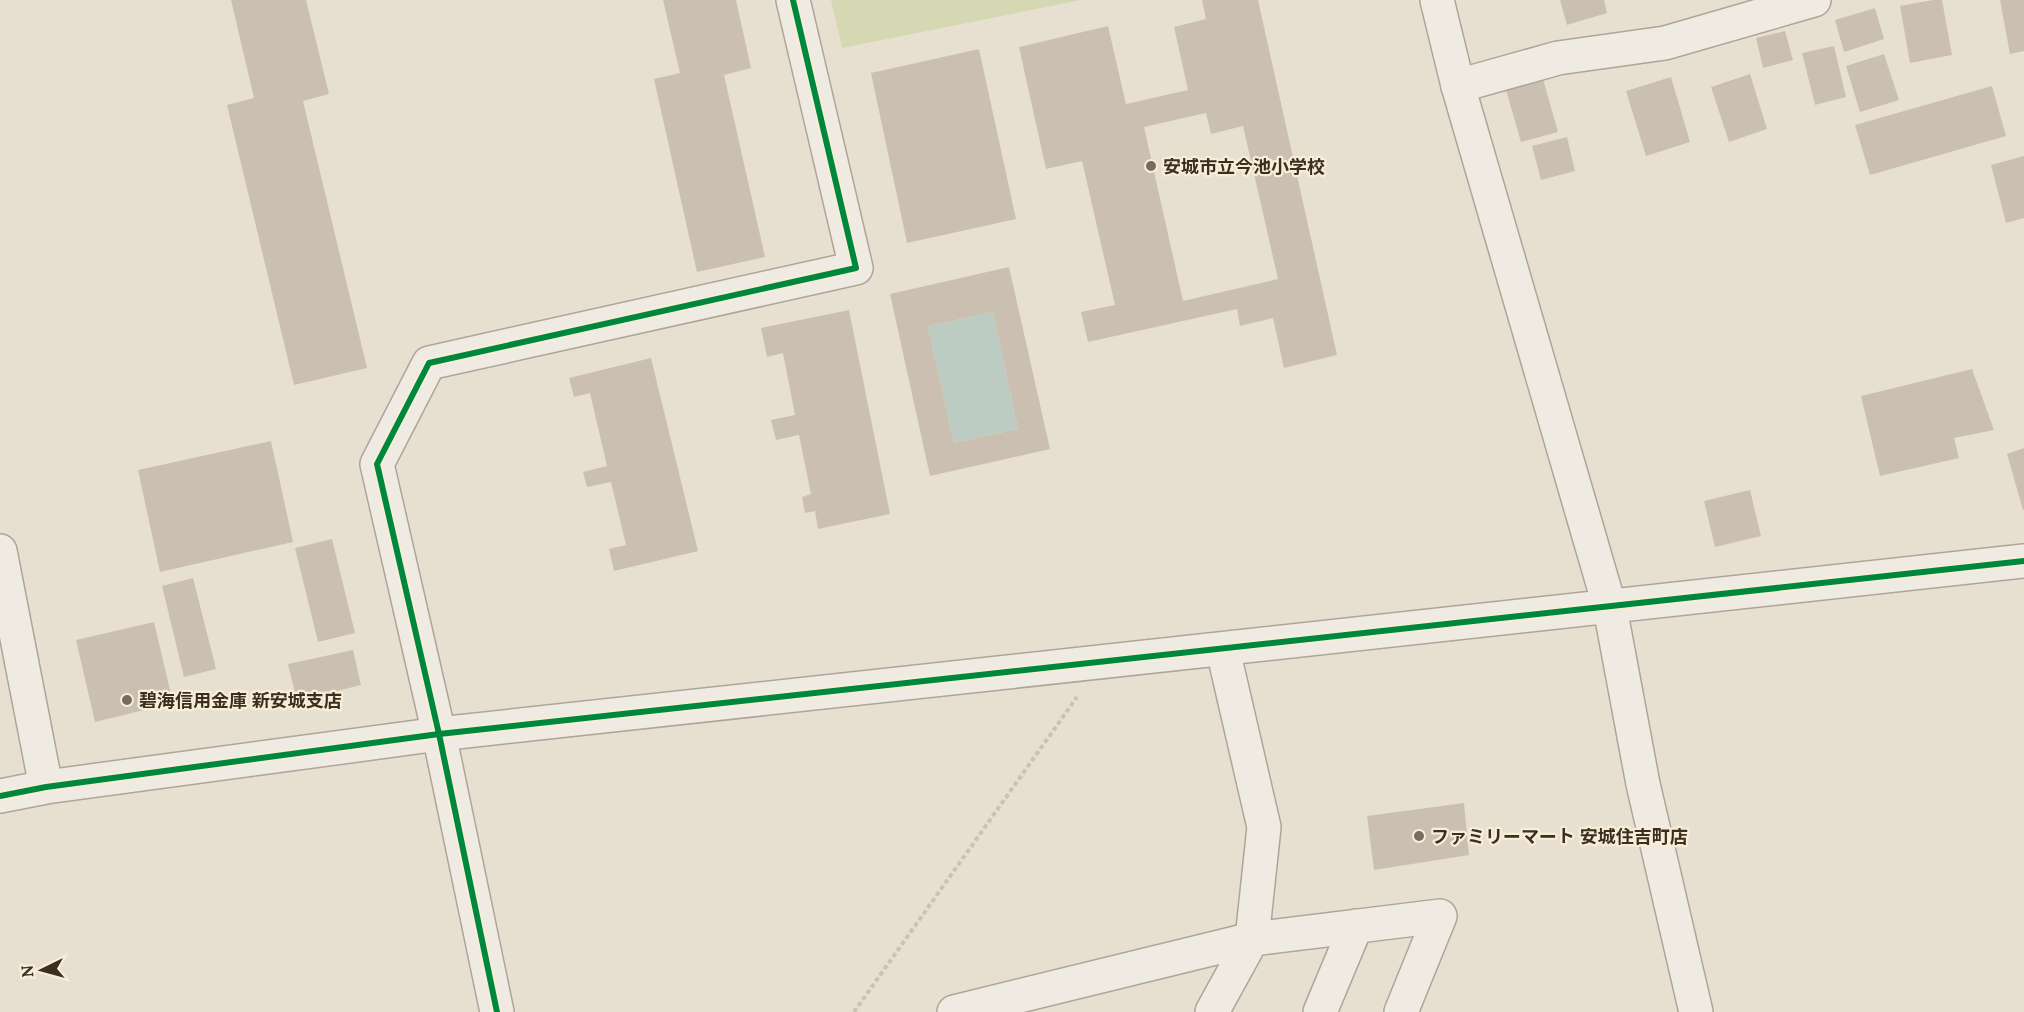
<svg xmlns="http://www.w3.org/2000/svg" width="2024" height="1012" viewBox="0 0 2024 1012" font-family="Lora,'Noto Sans JP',serif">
	<rect width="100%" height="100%" fill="#e7e0d1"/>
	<path fill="#d6d7b3" d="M831,0h250l-239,48z"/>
	<path fill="#bcccc2" d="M993,312l25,117 -64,14 -26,-117z"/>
	<path fill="#cbbfb2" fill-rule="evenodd" d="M231,0h75l23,94 -26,7 64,267 -73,17 -67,-280 27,-7z
		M663,0h73l15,68 -27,7 41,182 -68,15 -43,-193 26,-6z
		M1202,0h56l79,355 -53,13 -11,-50 -33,8 -3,-17 -149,33 -7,-30 34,-7 -33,-144 -36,8 -27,-122 89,-21 18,78 62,-14 -14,-63 32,-8zM1206,113l5,21 32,-8 35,153 -95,22 -39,-174z
		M1560,0h44l3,13 -40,12z
		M1933,0h9l10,55 -42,8 -10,-57z
		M2000,0h24v51l-14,3z
		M1875,8l9,31 -40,13 -9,-32z
		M1785,31l8,29 -30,8 -7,-30z
		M1834,46l12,51 -31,8 -13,-52z
		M979,49l37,170 -109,24 -36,-170z
		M1884,54l15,46 -39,12 -14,-46z
		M1750,74l17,55 -38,13 -18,-55z
		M1671,77l19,65 -44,14 -20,-65z
		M1543,79l15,53 -37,10 -15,-52z
		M1992,86l14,50 -136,39 -15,-50z
		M1567,137l8,34 -34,9 -9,-34z
		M2024,156v62l-18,5 -15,-58z
		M1009,267l41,182 -120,27 -40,-182zM993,312l25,117 -64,14 -26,-117z
		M849,310l41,204 -72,15 -3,-18 -10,2 -3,-16 9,-3 -12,-59 -23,5 -5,-20 24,-5 -12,-62 -16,4 -6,-29z
		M651,358l47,193 -84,20 -5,-22 17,-4 -15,-63 -24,5 -4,-15 24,-6 -17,-73 -16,4 -5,-19z
		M1972,369l22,61 -40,8 5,20 -79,18 -19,-80z
		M271,441l22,101 -133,30 -22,-102z
		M2024,448v62h-1l-16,-56z
		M1750,490l11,46 -46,11 -11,-46z
		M332,539l23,94 -37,9 -23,-94z
		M193,578l23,91 -32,8 -22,-91z
		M154,622l19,81 -78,19 -19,-82z
		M353,650l8,35 -64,16 -9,-37z
		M1464,803l5,52 -95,15 -7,-54z"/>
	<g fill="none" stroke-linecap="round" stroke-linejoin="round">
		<g stroke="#ada599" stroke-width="36">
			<path id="minor" d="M1458,86l100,-28 107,-15 149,-43
				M497,1012l-58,-278 -62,-270 52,-101 427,-95 -63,-268
				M954,1012l298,-73 188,-23 -39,96
				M1212,1012l40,-73 12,-112 -41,-177
				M1320,1012l36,-86"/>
		</g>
		<g stroke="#ada599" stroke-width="36">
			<path id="tertiary" d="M1437,0l21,86 152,522 33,176 53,228
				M0,551l46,236
				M0,796l46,-9 393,-53 1585,-173"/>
		</g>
		<path stroke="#c8c2b9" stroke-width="4" stroke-dasharray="4.5 3" stroke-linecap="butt" d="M854,1012l223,-315"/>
		<use href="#minor" stroke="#efebe3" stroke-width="33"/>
		<use href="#tertiary" stroke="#efebe3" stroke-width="33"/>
		<g stroke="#f7eed8" stroke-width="10">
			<path id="cycleway" d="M0,796l46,-9 393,-53 1585,-173
				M497,1012l-58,-278 -62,-270 52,-101 427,-95 -63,-268"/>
		</g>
		<use href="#cycleway" stroke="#00873e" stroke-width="6"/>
	</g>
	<g fill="#786c5e" stroke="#f7eed8" stroke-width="2">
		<circle cx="1151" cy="166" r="6"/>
		<circle cx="127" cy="700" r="6"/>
		<circle cx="1419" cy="836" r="6"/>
	</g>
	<g text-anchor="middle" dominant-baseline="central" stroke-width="4.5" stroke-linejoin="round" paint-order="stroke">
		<g font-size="18" font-weight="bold" fill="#3d2e20" stroke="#f7eed8" text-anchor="start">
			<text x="1163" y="166">安城市立今池小学校</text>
			<text x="139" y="700">碧海信用金庫 新安城支店</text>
			<text x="1431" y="836">ファミリーマート 安城住吉町店</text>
		</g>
	</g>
	<g transform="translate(42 970) rotate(265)" stroke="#f7eed8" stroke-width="4.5" paint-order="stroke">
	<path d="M0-4.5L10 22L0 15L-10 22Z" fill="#3d2e20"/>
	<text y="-9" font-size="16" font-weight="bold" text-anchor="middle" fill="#3d2e20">N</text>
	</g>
</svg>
